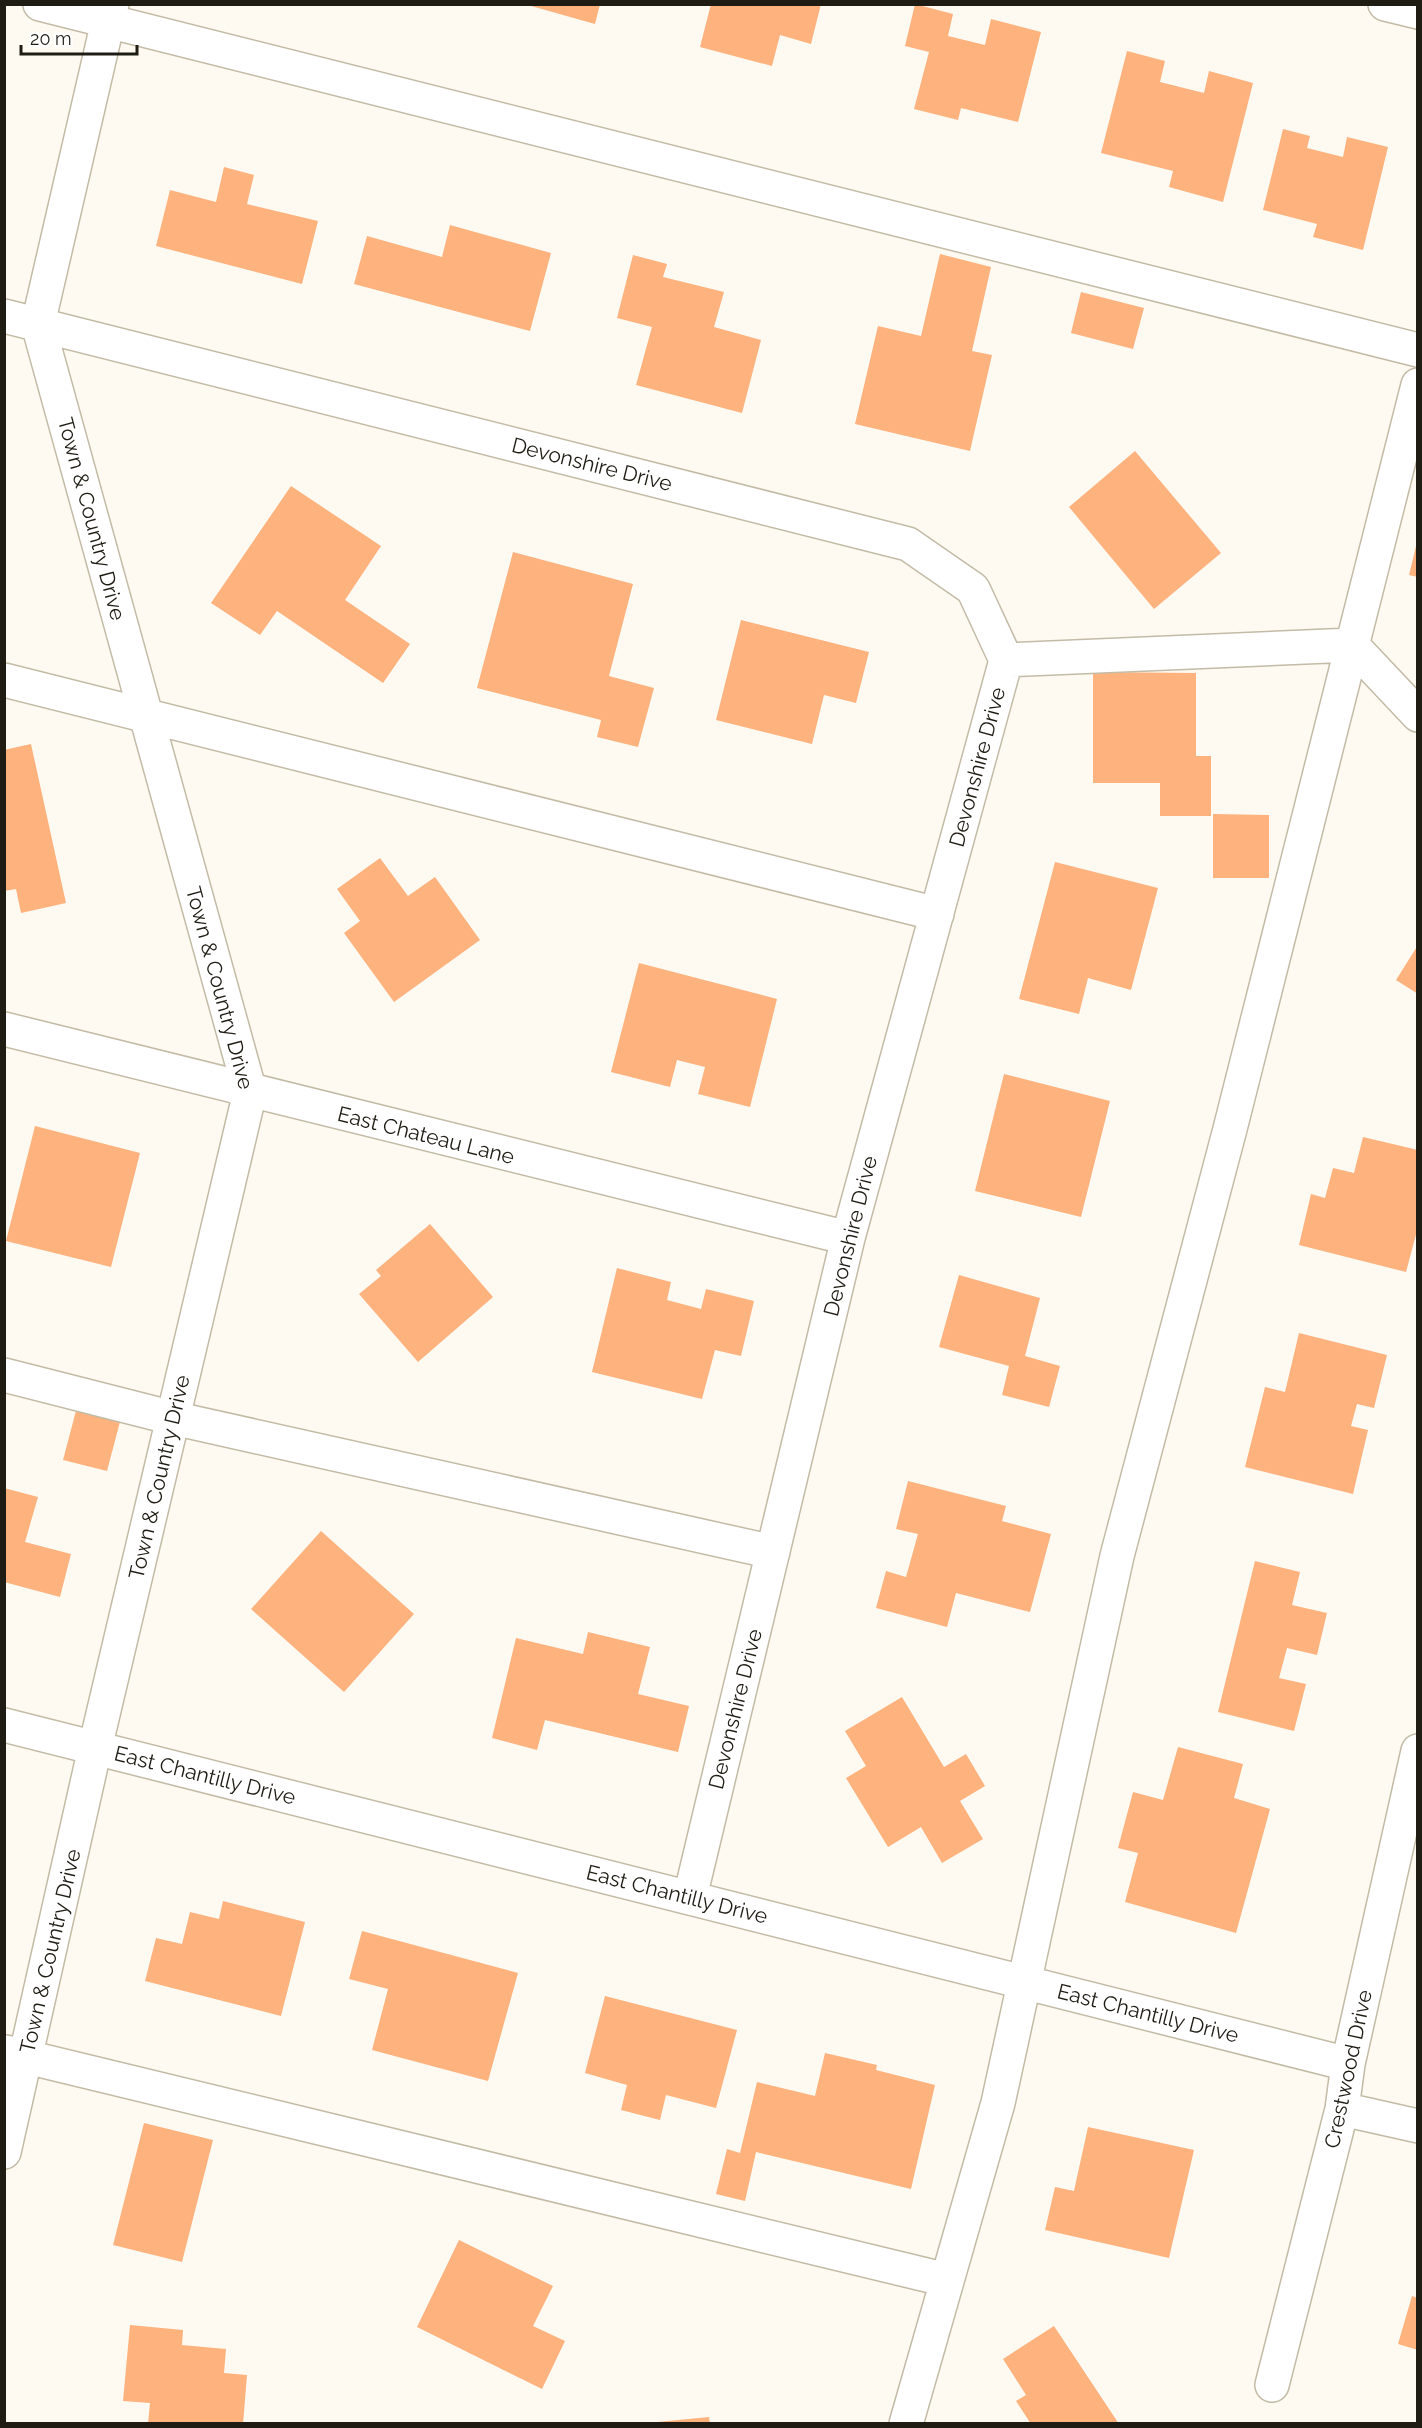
<svg xmlns="http://www.w3.org/2000/svg" width="1422" height="2428" viewBox="0 0 1422 2428" font-family="Raleway,sans-serif">
	<rect width="100%" height="100%" fill="#fefaf2"/>
	<path fill="#feb27e" d="M524,4h76l-5,20z
		M711,4h110l-10,40 -31,-9 -8,31 -72,-19z
		M915,4l38,10 -5,22 37,9 6,-26 50,13 -23,90 -57,-14 -3,12 -44,-11 15,-57 -24,-6z
		M1127,51l38,10 -5,21 44,11 5,-22 44,12 -30,119 -54,-15 4,-16 -72,-18z
		M1283,129l27,7 -3,12 36,9 4,-20 41,10 -25,103 -50,-13 4,-13 -54,-14z
		M224,167l30,8 -7,29 71,17 -16,63 -146,-38 14,-56 46,12z
		M450,225l101,28 -21,78 -176,-47 13,-48 75,21z
		M940,254l51,13 -19,84 20,4 -22,96 -115,-27 23,-98 43,10z
		M633,255l34,9 -4,13 61,15 -10,35 47,13 -19,73 -106,-28 16,-58 -35,-9z
		M1081,292l63,16 -11,41 -62,-16z
		M1135,451l86,102 -67,56 -85,-102z
		M291,486l90,60 -36,54 65,44 -27,39 -106,-72 -17,24 -49,-32z
		M1417,542h1v35l-9,-2z
		M513,552l120,32 -24,92 45,12 -16,59 -41,-10 4,-17 -124,-32z
		M741,620l128,32 -13,51 -32,-8 -12,49 -96,-24z
		M1093,672l103,1v83h15v60h-51v-33h-67z
		M31,744l35,159 -45,10 -5,-24 -12,2v-141z
		M1213,814l56,1v63h-56z
		M380,858l28,38 27,-19 45,63 -86,62 -50,-69 16,-12 -23,-32z
		M1055,862l103,26 -27,102 -43,-12 -9,36 -60,-15z
		M1418,945v49l-22,-14z
		M639,963l138,36 -27,108 -52,-13 7,-27 -28,-7 -7,27 -59,-15z
		M1004,1074l106,27 -29,116 -106,-26z
		M35,1126l105,27 -29,114 -105,-26z
		M1363,1137l55,13v77l-12,45 -107,-27 12,-51 14,4 8,-30 21,5z
		M430,1224l63,73 -75,65 -59,-68 22,-18 -5,-6z
		M617,1268l54,14 -4,18 34,9 5,-20 48,12 -13,55 -26,-6 -13,49 -110,-27z
		M959,1275l81,23 -15,58 35,10 -11,41 -47,-12 7,-29 -70,-19z
		M1299,1333l88,22 -13,53 -17,-4 -6,22 17,4 -15,64 -108,-27 20,-80 20,5z
		M77,1407l44,11 -14,53 -44,-11z
		M908,1481l98,25 -4,15 49,13 -21,78 -74,-19 -9,34 -71,-19 10,-37 20,6 12,-43 -22,-5z
		M4,1488l34,9 -13,45 46,12 -11,43 -56,-15z
		M321,1531l93,83 -70,78 -93,-83z
		M1255,1561l45,11 -8,33 35,8 -10,42 -30,-7 -8,30 27,6 -12,47 -76,-19z
		M588,1632l62,15 -12,47 51,12 -11,46 -133,-32 -8,30 -45,-12 24,-100 67,16z
		M902,1697l42,70 22,-13 19,32 -25,15 23,38 -41,24 -21,-36 -33,20 -42,-69 20,-12 -21,-35z
		M1178,1747l65,17 -9,34 36,11 -34,124 -111,-31 13,-49 -20,-5 15,-56 30,8z
		M223,1901l82,21 -24,94 -136,-35 11,-43 26,6 8,-32 29,7z
		M362,1931l156,42 -30,108 -116,-31 16,-61 -39,-10z
		M605,1996l132,34 -21,78 -50,-13 -6,25 -39,-10 6,-25 -42,-12z
		M825,2053l52,12 -1,5 59,15 -24,104 -155,-37 -11,49 -29,-7 11,-45 13,4 17,-71 58,14z
		M144,2123l69,17 -31,122 -69,-17z
		M1088,2127l106,23 -25,108 -124,-28 10,-43 19,4z
		M459,2240l94,46 -20,40 32,15 -23,48 -125,-62z
		M1412,2296l6,2v52l-20,-6z
		M130,2325l53,5 -1,15 44,4 -2,24 23,2 -4,49h-95l2,-21 -27,-2z
		M1054,2326l65,98h-88l-15,-23 10,-6 -23,-36z
		M709,2417l1,7h-53v-2z"/>
	<g fill="none" stroke-linecap="round" stroke-linejoin="round">
		<g stroke="#c3bba6" stroke-width="36">
			<path id="minor" d="M40,4l1378,346
				M1385,4l33,8
				M4,316l904,228 65,45 33,71 -158,578 -158,659
				M1006,660l346,-15 66,70
				M4,680l933,234
				M4,1029l844,209
				M4,1375l169,43 600,134
				M4,1725l1344,339
				M6,2052l941,228
				M1342,2109l76,17
				M4,2152l91,-404 155,-656 -212,-768 74,-320
				M1272,2385l70,-276 6,-45 70,-313
				M906,2424l92,-321 119,-547 113,-427 188,-744"/>
		</g>
		<use href="#minor" stroke="#fff" stroke-width="33"/>
	</g>
	<g text-anchor="middle" dominant-baseline="central" stroke-width="4.5" stroke-linejoin="round" paint-order="stroke">
		<g font-size="21" fill="#1f1c14" stroke="#fff">
			<text transform="translate(592 464) rotate(14)">Devonshire Drive</text>
			<text transform="translate(92 519) rotate(75)">Town &amp; Country Drive</text>
			<text transform="translate(977 767) rotate(-75)">Devonshire Drive</text>
			<text transform="translate(220 988) rotate(75)">Town &amp; Country Drive</text>
			<text transform="translate(426 1135) rotate(14)">East Chateau Lane</text>
			<text transform="translate(850 1236) rotate(-76)">Devonshire Drive</text>
			<text transform="translate(159 1477) rotate(-77)">Town &amp; Country Drive</text>
			<text transform="translate(735 1709) rotate(-76)">Devonshire Drive</text>
			<text transform="translate(205 1775) rotate(14)">East Chantilly Drive</text>
			<text transform="translate(677 1894) rotate(14)">East Chantilly Drive</text>
			<text transform="translate(50 1951) rotate(-77)">Town &amp; Country Drive</text>
			<text transform="translate(1148 2013) rotate(14)">East Chantilly Drive</text>
			<text transform="translate(1348 2069) rotate(-78)">Crestwood Drive</text>
		</g>
	</g>
	<rect width="1422" height="2428" fill="none" stroke="#1f1c14" stroke-width="12"/>
	<path d="M21 45v9h116v-9" fill="none" stroke="#1f1c14" stroke-width="3"/>
	<text x="30" y="45" font-size="18" fill="#1f1c14" stroke="#ffffff" stroke-width="4.5" paint-order="stroke">20 m</text>
</svg>
